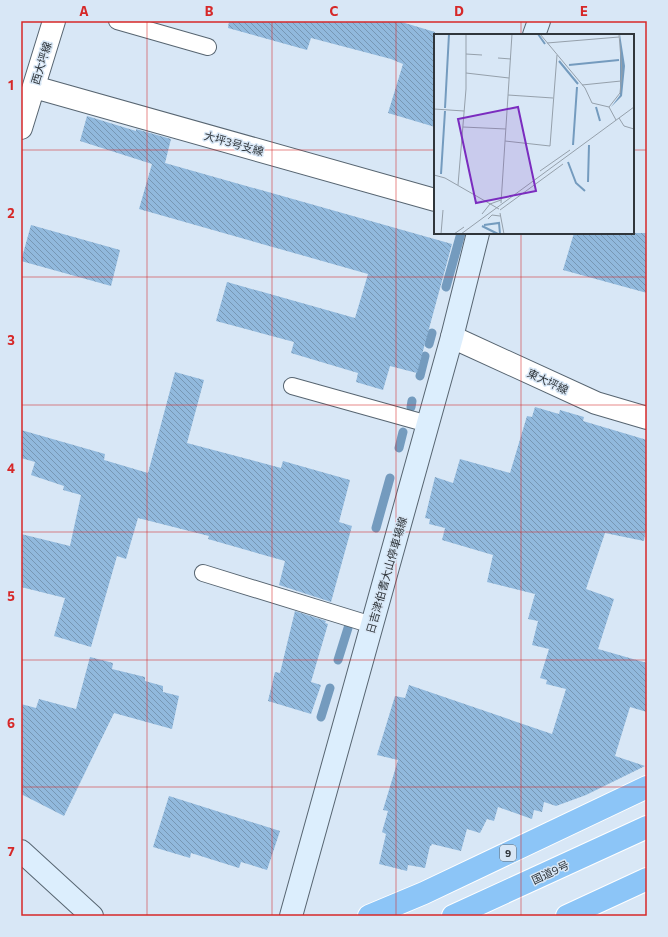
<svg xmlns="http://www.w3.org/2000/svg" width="668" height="937" viewBox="0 0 668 937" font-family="Commissioner,'Noto Sans JP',sans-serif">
	<defs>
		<pattern id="building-back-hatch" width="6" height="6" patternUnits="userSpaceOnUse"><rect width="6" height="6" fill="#91b9dd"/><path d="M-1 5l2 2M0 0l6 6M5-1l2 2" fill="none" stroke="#7797b4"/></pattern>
	</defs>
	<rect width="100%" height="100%" fill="#d8e7f6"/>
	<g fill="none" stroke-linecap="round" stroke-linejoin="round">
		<path stroke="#749bbe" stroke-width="9" d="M446,287l15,-54
			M429,344l3,-11
			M420,376l5,-20
			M411,407l1,-6
			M399,448l4,-16
			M376,528l14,-50
			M338,660l10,-32
			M321,717l9,-29"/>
	</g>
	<path fill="url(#building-back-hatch)" d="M229,21h169l37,11v95l-47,-14 15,-49 -12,-5 -80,-21 -4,12 -79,-22z
		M87,116l49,15v-2l35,10 -6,24 287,81 -35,129 -27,-7 -7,24 -27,-8 2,-9 -67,-20 3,-11 -78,-21 11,-39 128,36 13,-44 -229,-65 13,-45 -72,-23z
		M31,225l89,25 -9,36 -90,-25z
		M574,233h73v60l-84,-23z
		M175,372l29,8 -17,63 94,25 2,-7 67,19 -11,42 13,4 -21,76 -52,-17 6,-24 -77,-22 1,-3 -71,-18 -12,41 -9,-3 -26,91 -37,-11 11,-38 -44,-11v-53l49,12 11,-51 -18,-5 1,-4 -33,-11 4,-13 -14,-4v-28l84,24 -1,6 44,13z
		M535,407l24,7 1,-4 24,7 -1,4 64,19v82l-3,19 -39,-8 -19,56 28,10 -16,50 49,14v49l-17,-5 -15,49 30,10 -59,29 -30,11 -12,-4 -2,10 -8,-2 -2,9 -34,-12 -4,14 -7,-2 -7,14 -13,-4 -6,22 -29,-7 -1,2h-1l-5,22 -17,-3 -1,6 -28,-7 7,-30 -4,-2 6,-21 -5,-1 15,-50 -21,-5 18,-59 10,2 4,-13 143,49 14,-45 -20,-5 1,-4 -7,-2 9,-29 -17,-4 6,-24 -10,-2 7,-25 -48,-12 6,-27 -51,-15 3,-12 -16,-4 1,-5 -5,-1 10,-41 18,6 7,-24 50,14 17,-57 5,1z
		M295,611l31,10 -1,2 3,1 -17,58 10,3 -10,29 -43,-13 7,-29 5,1z
		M90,657l23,6 -1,6 33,8v4l18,5v6l16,4 -7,33 -58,-16 -50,103 -43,-22v-90l15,4 3,-9 37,10z
		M169,796l111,35 -13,39 -26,-8 -2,6 -48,-15 -1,5 -37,-11z"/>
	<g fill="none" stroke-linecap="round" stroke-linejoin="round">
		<g stroke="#576571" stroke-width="18">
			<path id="lane" d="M117,21l91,26
				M292,386l136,38
				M203,573l169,52"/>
		</g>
		<g stroke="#576571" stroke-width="24">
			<path id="street" d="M34,87l401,113
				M21,128l33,-107
				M452,337l144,66 51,15"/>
		</g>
		<g stroke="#576571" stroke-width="24">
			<path id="secondary" d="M534,35l5,-14
				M21,851l71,65
				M291,916l161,-579 26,-104"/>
		</g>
		<g stroke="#fff" stroke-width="24">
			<path id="highway" d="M369,916l55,-23 223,-106
				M453,916l194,-89
				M567,916l80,-37"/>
		</g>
		<use href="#lane" stroke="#fff" stroke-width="16"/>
		<use href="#street" stroke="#fff" stroke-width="22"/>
		<use href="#secondary" stroke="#dceefd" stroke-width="22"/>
		<use href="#highway" stroke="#8cc5f7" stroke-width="22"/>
	</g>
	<path fill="none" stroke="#d62828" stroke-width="1" stroke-opacity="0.55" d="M147,21v895M272,21v895M396,21v895M521,21v14M21,150h414M633,150h14M521,233v683M21,277h626M21,405h626M21,532h626M21,660h626M21,787h626"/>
	<g text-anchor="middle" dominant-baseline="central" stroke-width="3" stroke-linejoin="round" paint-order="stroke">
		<rect fill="#d8e7f6" stroke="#626b73" stroke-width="1" x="500" y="845" width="16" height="16" rx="3"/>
		<g font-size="10" font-weight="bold" fill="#30363b">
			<text x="508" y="853">9</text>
		</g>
		<g font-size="11" fill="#30363b" stroke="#d8e7f6">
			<text transform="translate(41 63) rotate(-73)">西大坪線</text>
			<text transform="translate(234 143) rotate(16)">大坪3号支線</text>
			<text transform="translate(548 381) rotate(25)">東大坪線</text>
			<text transform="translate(386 575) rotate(-74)">日吉津伯耆大山停車場線</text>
			<text transform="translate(550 872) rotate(-25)">国道9号</text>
		</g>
	</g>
	<g transform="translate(434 34)">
		<rect width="200" height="200" fill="#d8e7f6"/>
		<path d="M186,0l5,32 -3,30 -11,11 9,-12z" fill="#749bbe"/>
		<path fill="none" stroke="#749bbe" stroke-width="2" d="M104,0l7,10M125,27l19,23M135,31l50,-5M162,73l4,14M11,74l4,-74M139,111l4,-58M134,128l8,21 9,8M7,140l4,-63M154,148l1,-37M50,191l15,-2 1,11M48,192l16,8"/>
		<path fill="none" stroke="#95a0ab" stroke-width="1" d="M106,0l45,54 7,15 17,4 7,13M113,9l72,-6M32,20l16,1M64,24l13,1M32,39l43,5M148,51l39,-4M74,61l45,3M175,73l11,-14 2,-21 -3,-38M0,75l30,2M185,84l5,8 10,3M29,93l43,2M71,107l45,5 7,-91M106,137l30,-21M0,141l11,3 54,31M24,151l8,-96v-55M67,169l11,-169M66,176l63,-46M66,179l4,21M48,180l8,-10 11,-4M54,185l4,-4 8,1M7,200l2,-24M20,200l10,-7M27,200l173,-127"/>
		<path fill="#7b2cbf" fill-opacity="0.15" stroke="#7b2cbf" stroke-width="2" d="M84,73l18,84 -60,12 -18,-84z"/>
		<rect width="200" height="200" fill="none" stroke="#30363b" stroke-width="2"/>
	</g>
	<rect width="668" height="937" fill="none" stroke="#d8e7f6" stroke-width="44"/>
	<rect x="22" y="22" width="624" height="893" fill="none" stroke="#d62828" stroke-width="1.5"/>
	<g font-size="13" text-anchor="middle" font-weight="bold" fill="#d62828">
		<text x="84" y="16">A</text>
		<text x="209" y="16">B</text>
		<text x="334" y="16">C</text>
		<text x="459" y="16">D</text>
		<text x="584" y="16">E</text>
		<text x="11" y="90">1</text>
		<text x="11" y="218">2</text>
		<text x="11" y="345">3</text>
		<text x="11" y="473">4</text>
		<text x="11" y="601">5</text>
		<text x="11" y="728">6</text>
		<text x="11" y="856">7</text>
	</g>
</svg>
